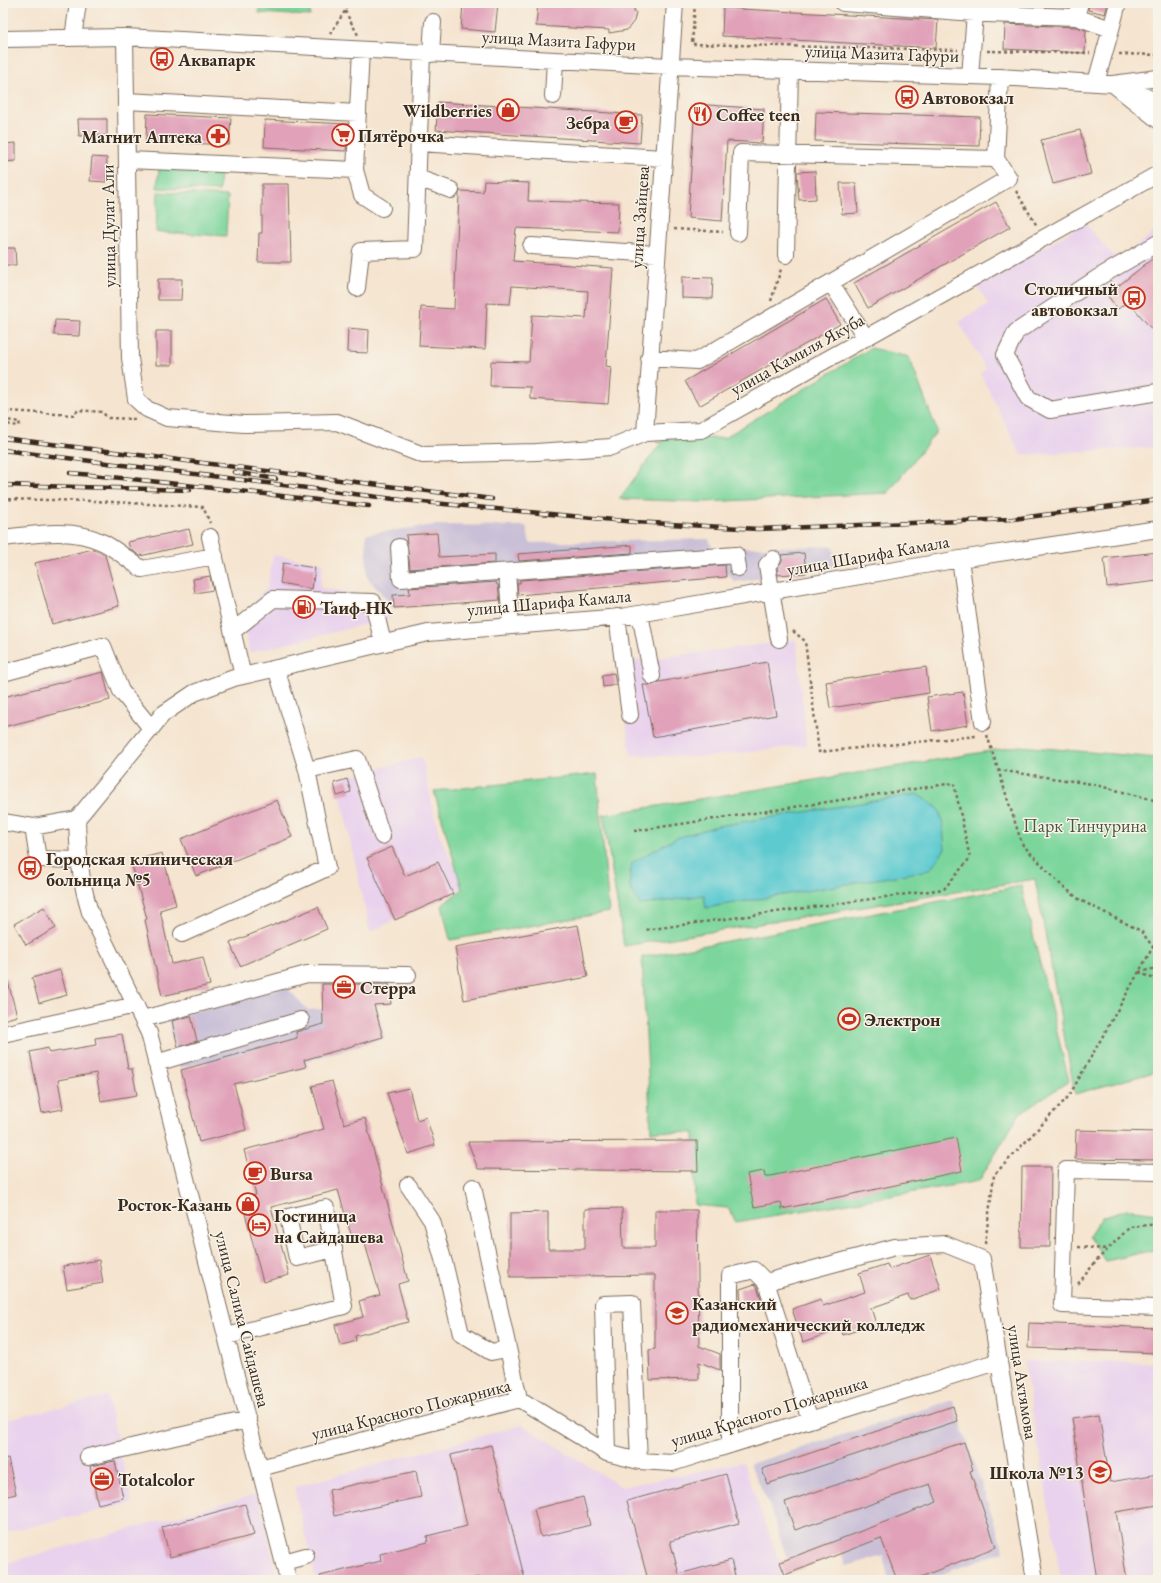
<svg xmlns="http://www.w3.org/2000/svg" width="1161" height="1583" viewBox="0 0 1161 1583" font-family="'EB Garamond',serif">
	<rect width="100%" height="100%" fill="#f7f3e8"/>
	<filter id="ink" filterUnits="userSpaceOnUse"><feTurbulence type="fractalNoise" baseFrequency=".025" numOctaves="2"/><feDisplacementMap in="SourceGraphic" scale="8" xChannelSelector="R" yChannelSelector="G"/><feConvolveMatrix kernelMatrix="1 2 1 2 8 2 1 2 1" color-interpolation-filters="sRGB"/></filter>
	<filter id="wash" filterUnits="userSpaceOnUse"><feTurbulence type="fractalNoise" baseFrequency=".012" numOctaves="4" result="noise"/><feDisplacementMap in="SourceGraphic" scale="16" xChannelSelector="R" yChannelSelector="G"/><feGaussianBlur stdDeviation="0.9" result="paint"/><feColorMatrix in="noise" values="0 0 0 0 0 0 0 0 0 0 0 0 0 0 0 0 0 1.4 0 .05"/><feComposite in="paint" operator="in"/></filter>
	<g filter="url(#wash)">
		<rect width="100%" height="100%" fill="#f5e4cf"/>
		<path fill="#e9d2ed" d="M1085,223l27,32 10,3 36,-29v218l-137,8 -41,-82 6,-4 -27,-47 29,-18 -10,-17z
			M273,555l50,8 -3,25 63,11 8,19 -142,35 -6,-38 24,-27z
			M796,640l11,105 -105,12 -71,-2 -13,-86 2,-6z
			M422,757l16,74 25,56 -93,45 -33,-153z
			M1024,1361l134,2v217h-97z
			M107,1396l25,107 -129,30v-112z
			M522,1425l100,62 121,-25 43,118h-470l-22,-93z
			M258,1494l20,86h-275v-16z"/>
		<path fill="#c9bfd7" d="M435,525l91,1 4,17 179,-4 3,9 121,-2 2,21 -100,15 -12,-13 -330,38 -26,-30 -1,-43z
			M286,987l22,23 68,-4 9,32 -79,23 2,6 -93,22 -8,-28 -27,7 -12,-50z
			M953,1400l51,151 -79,29h-36l-6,-24 -38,10 -4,-16 -51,18 -21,-63 -19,-41z"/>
		<path fill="#7bd69c" stroke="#5b805d" d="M259,3h51v13l-51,-3z
			M159,169l61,3 -1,19 -62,-3z
			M158,192l70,4 -2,40 -70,-4z
			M871,348l38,9 28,74 -49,62 -182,9 -87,-3 45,-60 60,-1z
			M1020,746l138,12v313l-83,23 -40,-215 -411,67 -21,-131z
			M597,774l12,138 -159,28 -8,-35 20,-16 -28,-98z
			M1021,886l48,195 -49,32 -41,68 -243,41 -8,-14 -33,-3 -1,-72 -43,-2 -9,-174z
			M1127,1209l31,4v36l-52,12 -17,-25 13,-19z"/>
		<path fill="#5dcad0" stroke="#4c7a77" d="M917,794l21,14 4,11 3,30 -15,21 -224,38 -2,-13 -63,10c-13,-15 -13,-23 -9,-42l44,-25 41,-12z"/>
		<g id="blocks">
			<path fill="#e1a2b9" d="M463,3h35l-3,29 -34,-3z
				M538,3h97l-1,8 2,1 -2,9 -7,9 -18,3v-3l-73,-4z
				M1089,3h19l-3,11 -17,-4z
				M723,8l215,12 -2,28 -214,-12z
				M1005,24l72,3 9,3 -1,23 -81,-4z
				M438,102l204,13 -2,28 -204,-13z
				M695,104l69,5 -2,34 -35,-2 -5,80 -34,-3z
				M816,112l164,5 -1,29 -164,-5z
				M147,114l84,4 -2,27 -83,-4z
				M78,119h29v16l-28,1z
				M265,120l83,4 -2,27 -82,-4z
				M1080,130l11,44 -38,10 -12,-44z
				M16,143v18l-13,1v-18z
				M92,157l15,1 -1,24 -16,-1z
				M815,171l1,28 -17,1 -2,-28z
				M484,181l45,2 -1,18 91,2 -1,29 -102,-4 -3,33 100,7 -7,98 5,1 -3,37 -78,-5v-12l-40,-1 1,-25 38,1 3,-47 54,3 2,-27 -76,-5 -2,18 -23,-1 -2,46 -66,-3 2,-39 33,2 5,-115 1,-3 23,1z
				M840,183h16l2,30 -16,1z
				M262,184h27l2,78h-33l1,-29h3z
				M996,202l14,25 -142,81 -14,-25z
				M3,248h12l1,17h-13z
				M1158,254v83l-30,-36 -10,8 -11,-14z
				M682,277l31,1 -1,21 -30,-1z
				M158,279h24l-1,21h-23z
				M826,299l14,25 -141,82 -14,-25z
				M55,320l25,1 -1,15 -25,-1z
				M348,328l21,2 -1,23 -21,-1z
				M156,331h16v34h-16z
				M189,529l4,15 -53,12 -10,-7 -2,-7z
				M437,533l2,24 56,-3v9l-85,6 -4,-34z
				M632,545v8l-113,8 -1,-7z
				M93,549l12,6 14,51 -67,18 -17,-61z
				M1158,552v29l-51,6 -3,-29z
				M804,553l2,20 -28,2 -1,-7 5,-7 -1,-6z
				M283,563l32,5 -3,21 -32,-6z
				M725,565l1,12 -208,18 -1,-12h3v-3z
				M210,576l3,14 -18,3 -2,-14z
				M496,582l1,3h1l2,15 -106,8 -1,-13 17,-1 -1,-6z
				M767,662l9,53 -123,22 -10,-52h10l6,-3z
				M926,667l3,26 -99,15 -4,-26z
				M103,672l7,28 -107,27v-30z
				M614,673l2,12 -13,2 -1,-12z
				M963,692l5,33 -36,6 -5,-34z
				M347,779l4,13 -14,4 -3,-13z
				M277,800l15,37 -96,39 -15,-37z
				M392,847l13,29 33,-14 15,32 -58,26 -28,-62z
				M162,853l14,52 -16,5 12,54 31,-7 7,28 -48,11 -17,-76 2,-1 -16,-58z
				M44,907l12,21 -30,17 -12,-21z
				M318,907l9,22 -87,37 -10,-23z
				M578,925l10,52 -124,23 -9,-53z
				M60,970l7,25 -28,8 -7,-25z
				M3,978h4l10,38 -14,4z
				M322,984h67l2,20 -17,1 9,32 -79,23 2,7 -72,17 12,46 -47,12 -18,-72 116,-32 -1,-6 27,-8z
				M191,1016l6,25 -19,6 -6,-26z
				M122,1034l6,35h4l5,26 -36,6 -5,-28 -38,7 5,29 -21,4 -12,-61 18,-4 1,5 47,-8 -1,-7z
				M332,1081l12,43 21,-6 43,163 -10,3 10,38 -53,14 1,5 -16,5 -5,-21 28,-8 -4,-16 21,-6 -17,-58 -10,4 -15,-51 -67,17 18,68 -26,7 -22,-84 15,-3 -12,-45 80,-21 -12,-43z
				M409,1088l8,32 9,-3 9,28 -27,9 -21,-61z
				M1076,1130l82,2v28l-83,-1z
				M956,1138l6,33 -180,38 -1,-7 -27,5 -7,-33 17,-3 1,6z
				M697,1141l1,30 -220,-2 -10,-27z
				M1022,1167h29l-1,80h-29z
				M622,1208l1,40h32v-38h42l2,136 21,8v16l-21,-8v17l-49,1 -1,-30 6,-1v-74l-145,2v-64l38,-1v37h37v-40z
				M930,1255l11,34 -31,11 -2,-5 -37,13 5,16 -33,11 -2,-6 -38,13 -11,-33 29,-10 2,7 42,-14 -6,-19 28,-9 2,5z
				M99,1260l4,23 -36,6 -4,-23z
				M755,1284l2,3 5,14 -21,6 -1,-18z
				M1029,1323l129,5v25l-130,-5z
				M953,1406l4,15 -190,63 -5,-15z
				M1099,1414l11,68 48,-8v31l-42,7 11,68h-30l-25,-162z
				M964,1442l9,28 -3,1 26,76 -83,33h-16l-16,-42 -96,37 -5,-13 157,-60 -7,-18 -135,46 -10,-28z
				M491,1445l34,135h-45l-1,-3 -14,3h-144l-1,-4 61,-15 -1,-7 48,-12 -1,-6 40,-10 -16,-71z
				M8,1458l8,36 -13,3v-38z
				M115,1461l8,37 -25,6 -8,-38z
				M416,1471l5,26 -87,19 -5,-26z
				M726,1474l13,49 -69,18 9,33 52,-14 5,20h-88l-21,-79z
				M583,1497l7,28 -49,12 -7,-28z
				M245,1504l9,31 -84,22 -8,-30z"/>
		</g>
	</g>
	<g filter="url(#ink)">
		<use href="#blocks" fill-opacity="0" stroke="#7c6b5c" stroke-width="1"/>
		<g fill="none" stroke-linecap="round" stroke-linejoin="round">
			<g stroke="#7c6b5c" stroke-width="18">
				<path id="minor" d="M843,3l144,11 89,3
					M1080,3l-4,14 35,12 -15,53
					M1111,29l7,-26
					M125,37l5,321 6,41 11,10 20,9 77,6 93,-2 86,33 113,-3 75,-5 34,-14 56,-3 457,-256
					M73,38l5,-35
					M3,39l122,-2 544,29 331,11 113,7 45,-6
					M431,54l2,-32
					M970,76l5,-62
					M1113,84l45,36
					M1127,89l31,13
					M553,96l2,-36
					M126,101l232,12
					M419,143l244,15
					M128,160l227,10 6,-120
					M355,170l7,25 20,13
					M418,178l33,12
					M738,233l3,-80 255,6 4,-82
					M1158,243l-59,34 -83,55 -11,23 23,43 22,12 108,-18
					M531,246l126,8
					M786,255l4,-185
					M831,283l35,55
					M357,288l4,-37 54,-2 7,-196
					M649,358l48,3 312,-183 -13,-19
					M645,433l30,-430
					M210,537l33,139
					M3,538c33,-4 70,-11 101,5 13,7 26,18 38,26l73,-13
					M399,547l2,32 335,-24 2,13
					M773,559l-6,6 12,74
					M960,559l23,163
					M507,572l4,54
					M640,614l12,62
					M617,617l13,98
					M233,631l40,-32 100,3 10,41
					M3,673l100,-27 18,45 30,37
					M307,770l50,-11 25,77
					M77,819c1,32 3,62 13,93l59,121 139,547
					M3,822l30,5 44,-8 86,-105 31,-21 40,-15 194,-45 193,-16 339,-58 198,-30
					M33,827l5,32 41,1
					M182,934l145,-66 -20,-98 -31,-102
					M143,1019l164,-45 101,1
					M3,1034l133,-29
					M156,1063l145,-43
					M1158,1172l-92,-2 -4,135 96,3
					M408,1185l24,36 13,45 16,68 30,18 16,-3
					M473,1187l46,212
					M766,1282l44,138
					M227,1336l117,-30 -18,-98 -38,9 9,41 37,-9
					M730,1445v-169l24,-6 12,12 129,-35 50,-3 37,15 53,321
					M607,1453l-4,-149 29,-1 7,158
					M88,1457l160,-37
					M260,1468l259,-69 88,54 32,8 33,2 327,-102
					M284,1562l22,-6"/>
			</g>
			<path stroke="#7c6b5c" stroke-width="2.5" stroke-dasharray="3 3" stroke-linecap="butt" d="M695,3l-3,41 266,6
				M1133,7l4,-4
				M345,11l13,24
				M330,34l15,-23 1,-8
				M987,51l103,2
				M1119,54l39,1
				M1016,191l21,35
				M674,229l49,3
				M771,301l10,-32
				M3,440l3,-16 13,2 1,-4 -14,-2 2,-9 66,4 4,-5 24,2 6,6 27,1
				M3,499l91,2 109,6 7,16
				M793,631l12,10 14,111 157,-16
				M987,735l35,109 38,40 20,16 61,31 12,16 5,-1
				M998,770l94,14 66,17
				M634,831l320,-48 16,75 -26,31 -299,41
				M1139,972l19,9
				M1139,972l19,-4
				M985,1244l9,-69 75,-79 89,-158
				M1078,1247l29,2
				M1078,1284l19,-24 33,-33 28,-3"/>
			<use href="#minor" stroke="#fff" stroke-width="16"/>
			<g stroke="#3b2a1e" stroke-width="4.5">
				<path id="rail" d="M3,438l489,61
					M3,450l399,50 233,22 123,7 255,-10 145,-19
					M234,472l42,7
					M70,473c100,9 199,22 299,33
					M3,485l187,5"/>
			</g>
			<use href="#rail" stroke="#f7f3e8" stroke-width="3" stroke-dasharray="9" stroke-linecap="butt"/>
		</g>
	</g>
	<defs>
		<g id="bus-ring" transform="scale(1.15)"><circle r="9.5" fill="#f7f3e8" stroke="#c8321e" stroke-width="1.5"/><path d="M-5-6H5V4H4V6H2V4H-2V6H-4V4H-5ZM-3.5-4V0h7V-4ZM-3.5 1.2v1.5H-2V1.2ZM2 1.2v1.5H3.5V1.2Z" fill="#c8321e"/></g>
		<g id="shop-ring" transform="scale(1.15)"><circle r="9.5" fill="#f7f3e8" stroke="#c8321e" stroke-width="1.5"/><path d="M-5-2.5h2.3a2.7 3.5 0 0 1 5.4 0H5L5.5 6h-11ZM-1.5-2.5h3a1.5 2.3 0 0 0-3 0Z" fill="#c8321e"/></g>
		<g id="restaurant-ring" transform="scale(1.15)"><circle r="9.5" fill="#f7f3e8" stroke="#c8321e" stroke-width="1.5"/><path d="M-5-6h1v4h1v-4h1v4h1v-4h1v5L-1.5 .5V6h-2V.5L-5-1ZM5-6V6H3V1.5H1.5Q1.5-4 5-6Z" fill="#c8321e"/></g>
		<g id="cafe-ring" transform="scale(1.15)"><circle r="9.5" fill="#f7f3e8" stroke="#c8321e" stroke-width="1.5"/><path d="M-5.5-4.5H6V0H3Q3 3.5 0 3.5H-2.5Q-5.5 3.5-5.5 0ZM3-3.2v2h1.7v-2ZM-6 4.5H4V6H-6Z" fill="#c8321e"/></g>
		<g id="supermarket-ring" transform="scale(1.15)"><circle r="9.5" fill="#f7f3e8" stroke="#c8321e" stroke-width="1.5"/><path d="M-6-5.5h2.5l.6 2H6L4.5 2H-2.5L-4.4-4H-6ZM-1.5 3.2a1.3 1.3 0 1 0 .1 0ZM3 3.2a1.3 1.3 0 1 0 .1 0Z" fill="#c8321e"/></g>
		<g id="pharmacy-ring" transform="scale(1.15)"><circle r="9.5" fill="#f7f3e8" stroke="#c8321e" stroke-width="1.5"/><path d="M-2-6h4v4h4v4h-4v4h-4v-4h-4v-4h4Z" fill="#c8321e"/></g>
		<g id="fuel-ring" transform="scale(1.15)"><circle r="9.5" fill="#f7f3e8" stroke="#c8321e" stroke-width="1.5"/><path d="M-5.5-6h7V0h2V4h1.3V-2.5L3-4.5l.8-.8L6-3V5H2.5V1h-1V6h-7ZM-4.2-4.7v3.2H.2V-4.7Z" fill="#c8321e"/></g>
		<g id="office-ring" transform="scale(1.15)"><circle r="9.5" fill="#f7f3e8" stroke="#c8321e" stroke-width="1.5"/><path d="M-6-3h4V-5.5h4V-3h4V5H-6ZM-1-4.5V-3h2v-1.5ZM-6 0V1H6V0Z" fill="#c8321e"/></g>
		<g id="stadium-ring" transform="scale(1.15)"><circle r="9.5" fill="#f7f3e8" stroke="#c8321e" stroke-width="1.5"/><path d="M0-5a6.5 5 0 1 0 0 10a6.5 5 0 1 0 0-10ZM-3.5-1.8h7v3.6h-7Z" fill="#c8321e"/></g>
		<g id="hotel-ring" transform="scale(1.15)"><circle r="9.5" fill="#f7f3e8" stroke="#c8321e" stroke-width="1.5"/><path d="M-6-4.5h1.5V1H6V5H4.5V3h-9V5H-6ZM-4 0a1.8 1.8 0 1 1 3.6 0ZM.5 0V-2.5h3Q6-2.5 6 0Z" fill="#c8321e"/></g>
		<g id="university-ring" transform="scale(1.15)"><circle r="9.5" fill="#f7f3e8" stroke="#c8321e" stroke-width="1.5"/><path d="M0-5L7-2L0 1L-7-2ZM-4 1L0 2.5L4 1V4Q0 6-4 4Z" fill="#c8321e"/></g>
		<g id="school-ring" transform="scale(1.15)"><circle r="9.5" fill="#f7f3e8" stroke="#c8321e" stroke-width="1.5"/><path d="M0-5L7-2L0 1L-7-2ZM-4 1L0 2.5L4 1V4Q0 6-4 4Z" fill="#c8321e"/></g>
	</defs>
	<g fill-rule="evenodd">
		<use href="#bus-ring" x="162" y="59"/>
		<use href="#bus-ring" x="907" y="97"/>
		<use href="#shop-ring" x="508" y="110"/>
		<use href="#restaurant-ring" x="700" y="114"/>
		<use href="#cafe-ring" x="626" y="122"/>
		<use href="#supermarket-ring" x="343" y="135"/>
		<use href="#pharmacy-ring" x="218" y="136"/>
		<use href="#bus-ring" x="1134" y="298"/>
		<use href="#fuel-ring" x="304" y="607"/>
		<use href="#bus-ring" x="30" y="868"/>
		<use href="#office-ring" x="344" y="987"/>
		<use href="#stadium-ring" x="849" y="1019"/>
		<use href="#cafe-ring" x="255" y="1173"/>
		<use href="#shop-ring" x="248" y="1204"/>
		<use href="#hotel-ring" x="259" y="1225"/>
		<use href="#university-ring" x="677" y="1313"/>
		<use href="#school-ring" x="1100" y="1472"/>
		<use href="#office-ring" x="102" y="1479"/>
	</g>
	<g text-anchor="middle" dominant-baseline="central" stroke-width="3" stroke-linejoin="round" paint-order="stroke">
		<g font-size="18" fill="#3b2a1e" stroke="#f7f3e8">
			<text transform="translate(559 40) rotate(3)">улица Мазита Гафури</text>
			<text transform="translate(882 53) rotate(2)">улица Мазита Гафури</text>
			<text transform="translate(639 217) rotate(-86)">улица Зайцева</text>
			<text transform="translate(108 226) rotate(-91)">улица Дулат Али</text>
			<text transform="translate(797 354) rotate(-29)">улица Камиля Якуба</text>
			<text transform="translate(868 555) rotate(-10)">улица Шарифа Камала</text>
			<text transform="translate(549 602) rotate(-5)">улица Шарифа Камала</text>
			<text transform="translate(243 1319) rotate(76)">улица Салиха Сайдашева</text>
			<text transform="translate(1023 1382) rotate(81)">улица Ахтямова</text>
			<text transform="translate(411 1409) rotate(-14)">улица Красного Пожарника</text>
			<text transform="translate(769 1411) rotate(-17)">улица Красного Пожарника</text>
		</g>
		<g font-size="18" font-weight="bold" fill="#3b2a1e" stroke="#f7f3e8" text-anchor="start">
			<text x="178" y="59">Аквапарк</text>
			<text x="922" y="97">Автовокзал</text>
			<text x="492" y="110" text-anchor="end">Wildberries</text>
			<text x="716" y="114">Coffee teen</text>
			<text x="610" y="122" text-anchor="end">Зебра</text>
			<text x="358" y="135">Пятёрочка</text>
			<text x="202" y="136" text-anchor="end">Магнит Аптека</text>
			<text x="1118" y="288" text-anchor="end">Столичный<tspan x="1118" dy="21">автовокзал</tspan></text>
			<text x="320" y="607">Таиф-НК</text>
			<text x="46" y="858">Городская клиническая<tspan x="46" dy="21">больница №5</tspan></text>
			<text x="360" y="987">Стерра</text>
			<text x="864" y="1019">Электрон</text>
			<text x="270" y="1173">Bursa</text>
			<text x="232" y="1204" text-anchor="end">Росток-Казань</text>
			<text x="274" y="1215">Гостиница<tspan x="274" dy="21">на Сайдашева</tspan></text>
			<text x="692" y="1303">Казанский<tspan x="692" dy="21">радиомеханический колледж</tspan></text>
			<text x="1084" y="1472" text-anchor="end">Школа №13</text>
			<text x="118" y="1479">Totalcolor</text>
		</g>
		<g font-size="18" fill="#4b553e" stroke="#f7f3e8">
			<text x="1085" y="825">Парк Тинчурина</text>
		</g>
	</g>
	<rect width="1161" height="1583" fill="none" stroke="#f7f3e8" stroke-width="16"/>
</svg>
